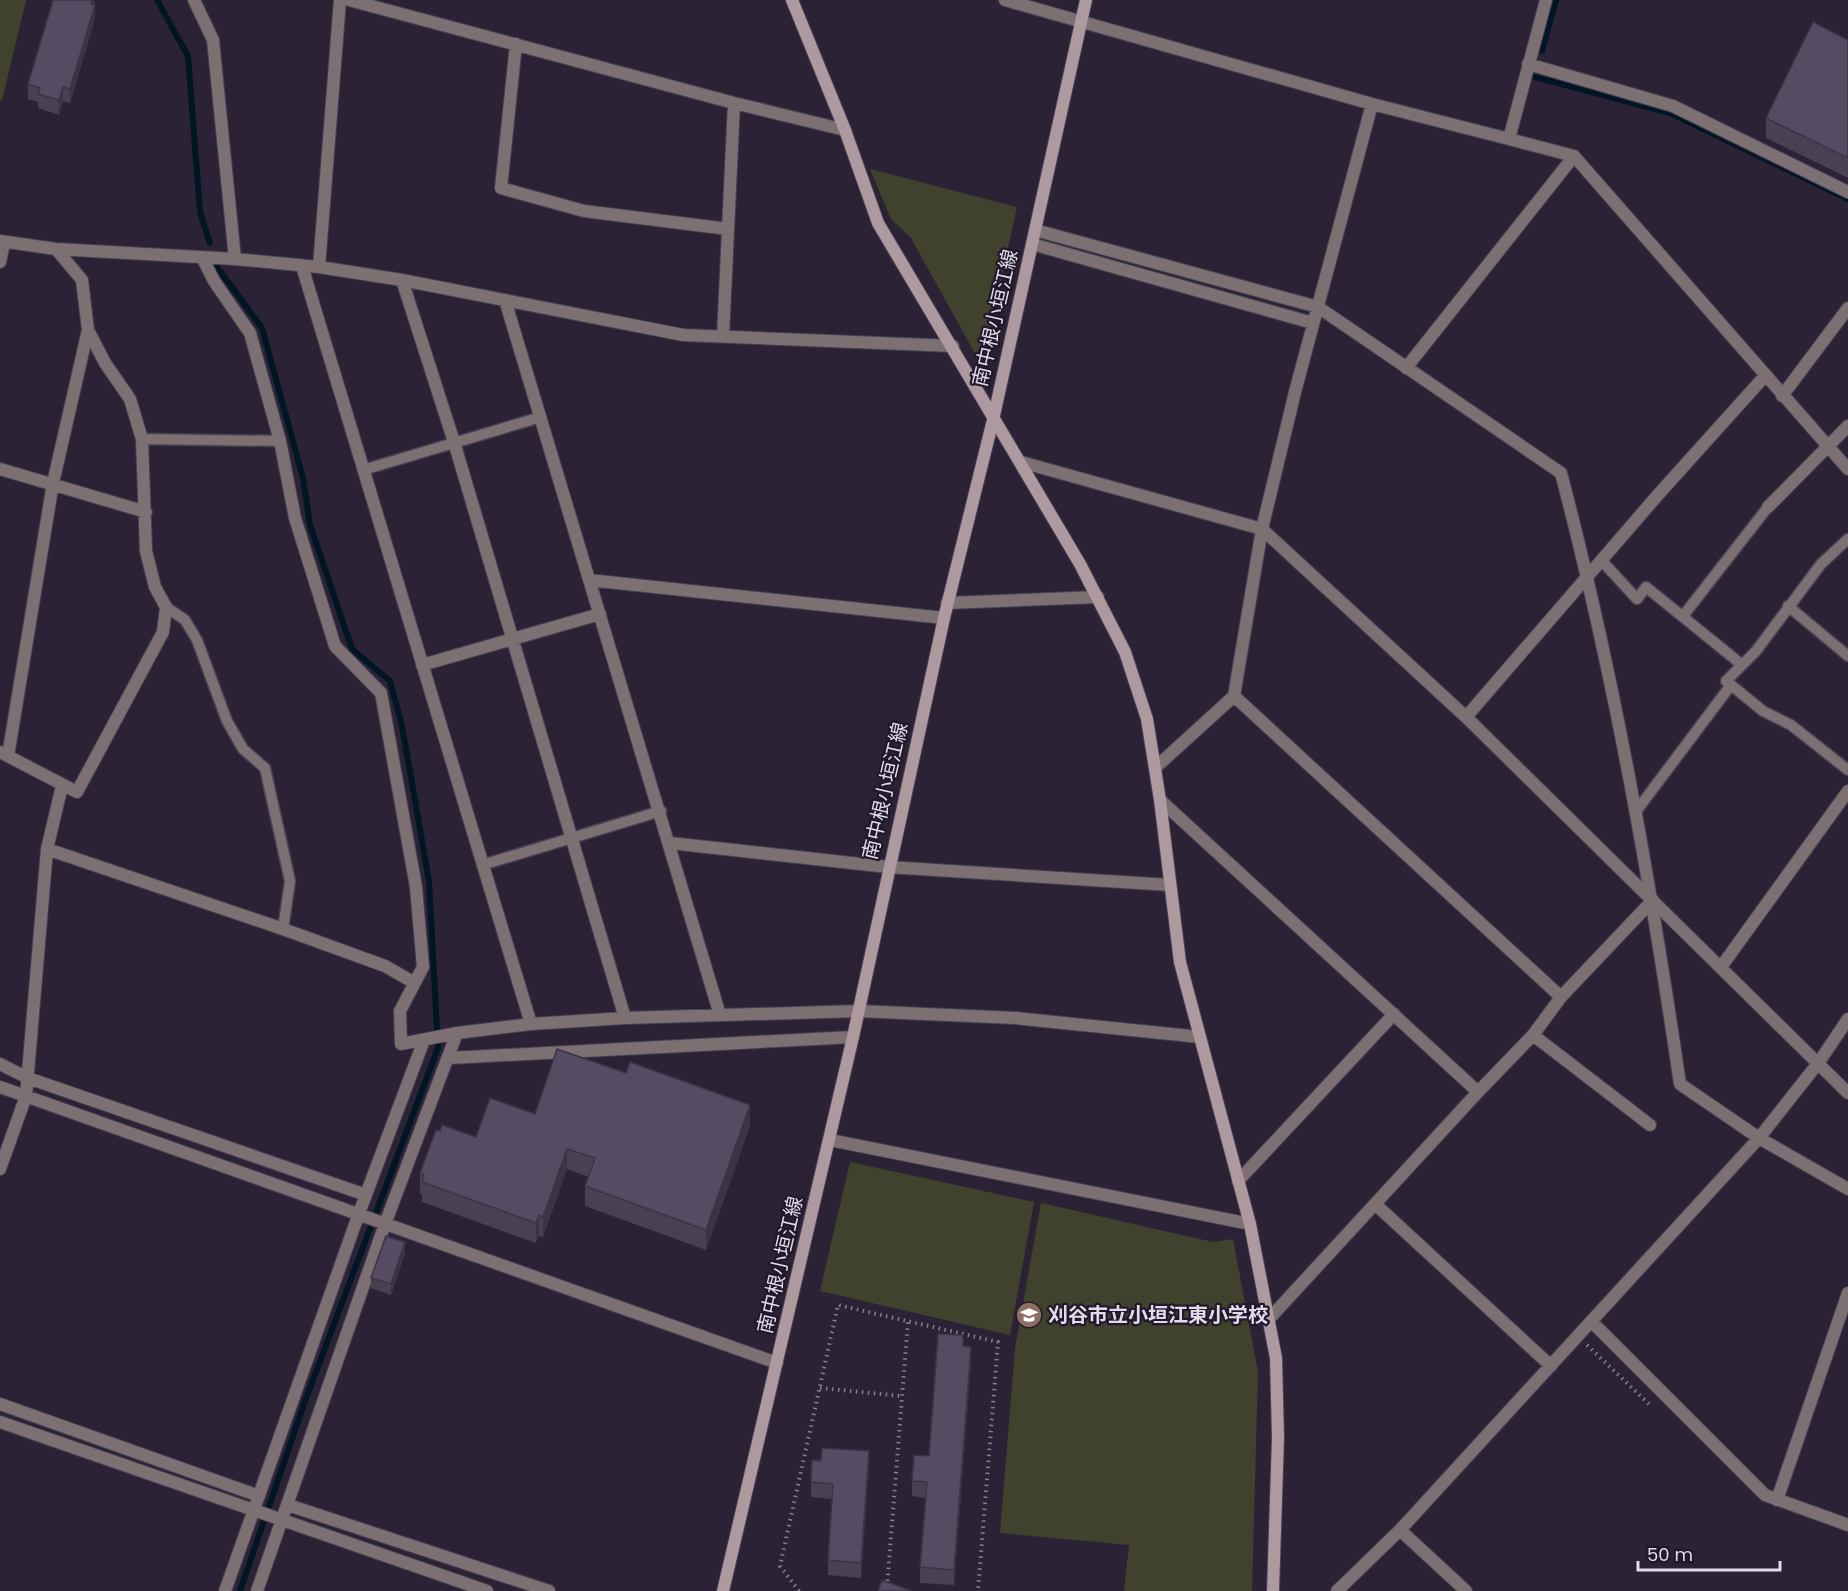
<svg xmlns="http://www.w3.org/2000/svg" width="1848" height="1591" viewBox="0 0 1848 1591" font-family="Poppins,'Noto Sans JP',sans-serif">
	<rect width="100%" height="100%" fill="#2b2236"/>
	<path fill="#41422e" d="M0,0h26l-24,101 -2,-1z
		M870,169l147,38 -33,151 -6,1 -67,-121 -20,-19z
		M850,1162l184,40 -24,133 -190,-44z
		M1041,1203l172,39 20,-3 25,133 -6,219h-128l5,-46 -129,-12 15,-185z"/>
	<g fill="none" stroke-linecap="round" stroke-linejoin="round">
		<path stroke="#011625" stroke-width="6" d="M157,0l31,56 12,156 10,31
			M1542,51l14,-51
			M1535,77l135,36 178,86
			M217,267l45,61 41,150 7,47 42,124 38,32 12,45 27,155 9,167 -134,356 -64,187"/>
		<g stroke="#484053" stroke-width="13">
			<path id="lane" d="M142,439l138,2
				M363,470l178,-53
				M1601,560l36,39 9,-12 95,77
				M1788,606l60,50
				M166,607l19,13 12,20 30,81 16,28 22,19 25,113 -7,48
				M1683,616l85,-109
				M1731,685l32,26 28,14 57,45
				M1637,810l94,-125 -5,-4 30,-30 65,-87 27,-25
				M482,865l179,-54"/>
		</g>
		<g stroke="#484053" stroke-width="14">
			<path id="street" d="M194,0l19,40 22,219
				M349,0l385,103 111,27
				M1005,0l367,104 137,35 37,-139
				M516,44l-15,144 83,23 144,18
				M1528,64l145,42 175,86
				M1509,139l65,17
				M1035,230l283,77 243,166c53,202 89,406 119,611l79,54 89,51
				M0,241l56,8 179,10 84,8 83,13 281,55 270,11
				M1032,244l281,79
				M203,259l11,22 36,52 30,108 15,77 40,128 46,47 35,194 7,80 -23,44 1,33 56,-11 74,-9 94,-6 234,-7 156,7 185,19
				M0,262l4,-19
				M302,266l229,758
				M319,267l21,-267
				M402,280l52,162 171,576
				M505,300l215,715
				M723,336l11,-233
				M1406,368l168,-212 274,313
				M1782,396l66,-88
				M1021,462l241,67 204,188 382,376
				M0,469l146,43
				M1768,507l80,-81
				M589,580l355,38
				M947,603l151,-6
				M422,665l178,-51
				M1234,696l327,301
				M1466,717l190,-220 108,-120
				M0,752l77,40 86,-160 3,-25 -11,-20 -9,-36 -4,-112 -12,-40 -25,-36 -17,-33 -6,-50 -26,-31
				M8,756l45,-273 35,-153
				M1155,768l79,-72 28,-167 33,-137 77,-288
				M1160,800l318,292 -209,227
				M670,843l218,24 282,18
				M47,849l236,80 102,37 28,16
				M1721,967l127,-176
				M1533,1035l117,90
				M449,1058l404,-21
				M0,1064l28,14 338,117
				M0,1087l777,276
				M1478,1092l55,-57 28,-38 92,-97
				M830,1140l420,84
				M0,1169l26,-73 21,-247 15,-63
				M1238,1181l156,-167
				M1375,1204l176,162
				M1591,1321l174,174 83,30
				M0,1404l259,92
				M0,1422l487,169
				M1777,1500l71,-207
				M288,1505l261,86
				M1400,1530l66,61
				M225,1591l133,-375 66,-176
				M257,1591l128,-367 72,-191
				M1337,1591l63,-61 359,-392 60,-76 29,-43"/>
		</g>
		<g stroke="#484053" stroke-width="14">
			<path id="secondary" d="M792,0l53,130 33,93 202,341 45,88 22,67 13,81 20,162 70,262 26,134 2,80 -5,153
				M723,1591l130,-554 91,-419 49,-198 93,-420"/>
		</g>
		<path stroke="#867f90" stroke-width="4" stroke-dasharray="1.5 4.5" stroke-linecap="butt" d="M1587,1345l64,61
			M820,1388l82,8
			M887,1587l21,-266
			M799,1591l-19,-25 58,-261 160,37 -20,249"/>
		<use href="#lane" stroke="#7d7073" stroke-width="10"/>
		<use href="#street" stroke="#7d7073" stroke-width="12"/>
		<use href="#secondary" stroke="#ae999e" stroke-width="12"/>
	</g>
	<path fill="#494054" d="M95,0v19l-25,84 -7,-2 -4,14 -21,-7v-6l-10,-3v-15z
		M1848,40v138l-82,-40v-20z
		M535,1114l215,12 -44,124 -121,-44v-20l4,-9 -22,-8 -24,68 -4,-1 -3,7 -114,-41v-8h-2v-21l20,-42 36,6z
		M405,1253l-14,42 -20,-7v-10z
		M963,1346l8,16 -17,223 -34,-2v-16l6,-69 -14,-2v-15l17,-25z
		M869,1466l-8,112 -33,-3v-15l4,-61 -21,-2v-15z"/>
	<path fill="#3c3445" d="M92,0h3l-2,9 2,-4v14l-25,84v-14z
		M63,87v14l-4,14v-15z
		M750,1105v21l-44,124v-20z
		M567,1149v20l-24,68v-20z
		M539,1215v21l-3,7v-20z
		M405,1242v11l-14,42v-11z
		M971,1347v15l-17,223v-15z
		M869,1451v15l-8,112v-15z"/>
	<path fill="#554b62" stroke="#3c3445" stroke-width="1.5" d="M53,0h39l-1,4 4,1 -25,84 -7,-2 -4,13 -21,-6 2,-6 -12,-4z
		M1813,22l35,18v118l-82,-40z
		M557,1049l69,24 4,-11 120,43 -44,125 -121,-44 10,-28 -28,-9 -24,68 -4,-2 -3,8 -114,-41 2,-7 -4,-2 16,-43 4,1 2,-6 34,12 14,-39 45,16z
		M386,1236l19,6 -14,42 -20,-6z
		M938,1334l25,1v11l8,1 -17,223 -34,-3 7,-85 -15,-1 2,-26 15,1z
		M822,1448l47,3 -8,112 -33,-3 5,-76 -22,-2 1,-22 9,1z
		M882,1580l30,11h-34z"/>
	<defs>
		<g id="school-disc" transform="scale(1.35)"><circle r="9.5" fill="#8d6e63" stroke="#21182b"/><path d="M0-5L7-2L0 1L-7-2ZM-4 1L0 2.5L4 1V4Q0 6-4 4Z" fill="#fff"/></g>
	</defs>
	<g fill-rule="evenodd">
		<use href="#school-disc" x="1029" y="1315"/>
	</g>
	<g text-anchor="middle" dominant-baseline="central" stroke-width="4.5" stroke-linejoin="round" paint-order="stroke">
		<g font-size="20" fill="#e2dcea" stroke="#21182b">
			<text transform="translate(995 318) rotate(-77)">南中根小垣江線</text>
			<text transform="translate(885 791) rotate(-77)">南中根小垣江線</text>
			<text transform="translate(780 1265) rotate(-77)">南中根小垣江線</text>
		</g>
		<g font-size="20" font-weight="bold" fill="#e2dcea" stroke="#21182b" text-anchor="start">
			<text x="1048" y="1315">刈谷市立小垣江東小学校</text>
		</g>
	</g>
	<path d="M1638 1561v9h142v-9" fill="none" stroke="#e2dcea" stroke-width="3"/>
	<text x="1647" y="1561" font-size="18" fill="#e2dcea" stroke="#21182b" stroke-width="4.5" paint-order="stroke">50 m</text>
</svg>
